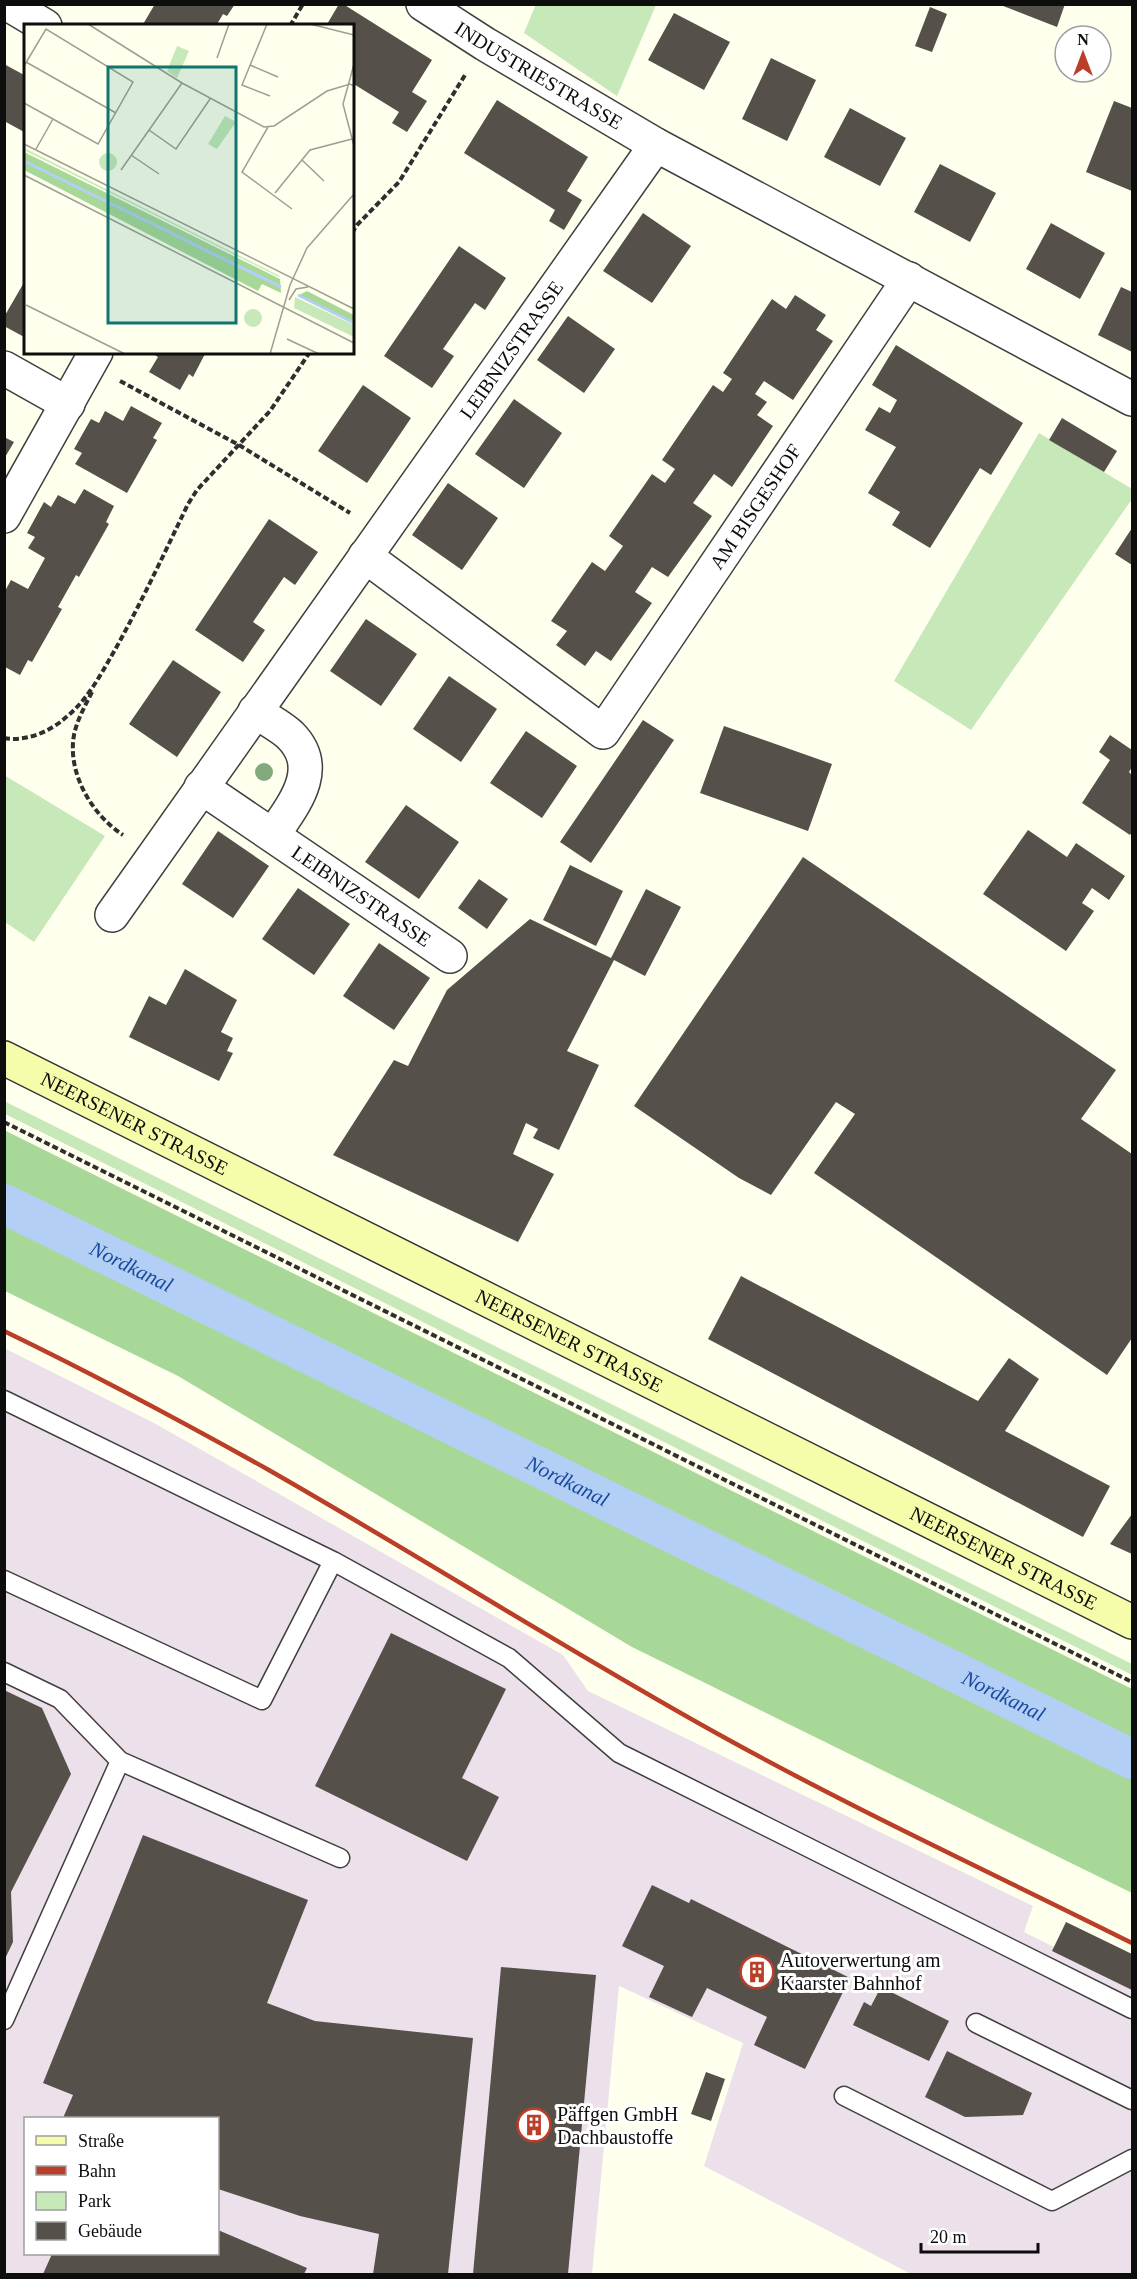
<svg xmlns="http://www.w3.org/2000/svg" width="1137" height="2279" viewBox="0 0 1137 2279" font-family="Georgia,serif">
	<rect width="100%" height="100%" fill="#ffffed"/>
	<path fill="#ece1eb" fill-rule="evenodd" d="M4,1348l150,75 409,232 25,36 445,215 -9,26 108,54v288h-221l-207,-108 39,-123 -124,-57 -27,288h-587zM26,2118h192v136h-192z"/>
	<path fill="#c7e8b8" d="M536,4l120,1 -39,91 -93,-63z
		M1039,433l93,56v10l-161,231 -77,-49z
		M4,775l101,61 -71,106 -29,-20z
		M4,1101l1128,563v11l-1127,-561z"/>
	<path fill="#a8d898" d="M4,1130l1128,559v204l-500,-246 -454,-271 -173,-85z"/>
	<g fill="none" stroke-linecap="round" stroke-linejoin="round">
		<path stroke="#b3cff5" stroke-width="40" id="s1" d="M4,1204l1128,555"/>
	</g>
	<path fill="#55514a" d="M155,4h80l-8,12 -4,-2 -7,12h-74z
		M339,4h4l89,56 -20,32 15,9 -20,31 -15,-9 7,-11 -47,-29v-57h-26z
		M998,4h67l-8,23z
		M930,7l17,7 -15,38 -17,-6z
		M674,13l56,29 -26,48 -56,-30z
		M771,58l45,22 -29,61 -45,-22z
		M4,64l22,12v57l-22,-12z
		M497,100l91,57 -21,34 15,9 -18,30 -15,-9 6,-11 -91,-57z
		M1114,101l18,7v83l-46,-19z
		M850,108l56,30 -26,48 -56,-29z
		M940,164l56,29 -26,49 -56,-30z
		M643,213l48,33 -39,57 -49,-32z
		M1051,223l54,30 -25,46 -54,-30z
		M459,246l47,32 -21,32 -10,-7 -32,46 11,7 -22,32 -48,-32z
		M26,279v59l-22,-12v-9z
		M1121,287l11,5v60l-34,-17z
		M795,295l31,20 -10,15 17,11 -40,59 -29,-19 -9,13 12,8 -10,13 16,11 -41,61 -18,-13 -21,29 19,13 -44,61 -16,-10 -17,25 17,11 -41,58 -15,-10 -11,15 -29,-21 11,-14 -16,-10 41,-59 13,9 18,-25 -14,-10 43,-62 13,9 10,-14 -13,-9 51,-75 10,7 9,-13 -9,-6 49,-74 14,10z
		M568,316l47,33 -31,44 -47,-33z
		M896,345l127,78 -32,52 -11,-7 -50,80 -38,-23 8,-13 -32,-19 28,-46 -31,-17 14,-23 11,6 7,-13 -25,-15z
		M150,352h56l-13,25 -4,-3 -9,16 -31,-18 9,-15z
		M363,385l48,33 -44,65 -49,-32z
		M514,399l48,34 -38,55 -49,-34z
		M131,406l31,17 -9,15 4,2 -30,53 -52,-29 7,-11 -8,-4 17,-30 8,4 6,-12 18,10z
		M1062,418l55,33 -13,21 -55,-32z
		M4,437l10,5 -10,17z
		M448,483l50,35 -36,52 -50,-35z
		M84,489l30,17 -8,16 3,2 -30,53 -3,-2 -18,32 4,2 -30,53 -4,-2 -8,15 -15,-8v-76l6,-11 17,9 17,-31 -17,-10 7,-11 -8,-4 17,-31 7,5 7,-12 17,9z
		M269,519l49,33 -23,33 -11,-8 -31,45 12,8 -22,32 -48,-32z
		M1132,528v37l-17,-11z
		M366,619l51,35 -36,52 -51,-35z
		M173,660l48,32 -44,65 -48,-33z
		M449,676l48,33 -36,53 -48,-33z
		M643,720l31,20 -83,123 -31,-21z
		M724,726l108,38 -24,67 -108,-38z
		M526,731l51,35 -35,52 -52,-35z
		M1110,735l22,15v17l-3,5 3,3v57l-2,3 -48,-32 28,-43 -11,-8z
		M406,805l53,37 -40,57 -54,-37z
		M1028,830l39,27 9,-14 49,33 -16,24 -17,-12 -10,15 12,8 -28,40 -83,-57z
		M218,831l51,35 -36,52 -51,-34z
		M803,857l313,213 -35,49 51,35v184l-25,37 -293,-202 41,-59 -19,-12 -65,93 -32,-17 -105,-72z
		M570,865l53,26 -27,55 -53,-26z
		M479,879l29,20 -21,30 -29,-21z
		M298,888l52,36 -36,51 -52,-36z
		M646,889l35,18 -36,69 -31,-16 -47,91 32,14 -40,85 -26,-12 5,-9 -12,-6 -13,31 41,20 -36,68 -185,-87 61,-95 14,6 39,-76 83,-71 81,39z
		M379,943l51,35 -36,52 -51,-34z
		M185,969l52,31 -16,32 12,6 -6,13 6,2 -14,28 -90,-44 20,-41 17,9z
		M741,1276l237,125 31,-43 30,21 -34,52 105,55 -27,51 -375,-198z
		M1132,1514v40l-22,-10z
		M391,1633l115,56 -44,89 37,19 -32,64 -152,-75z
		M4,1690l38,18 29,66 -60,118 2,50 -9,19z
		M143,1835l165,65 -41,103 48,18 158,17 -25,236h-75l6,-40 -79,-18 -82,-27v-71h-155l10,-23 -30,-12z
		M652,1885l37,18 2,-4 159,79 -45,91 -51,-24 13,-28 -60,-29 -15,29 -43,-20 15,-31 -42,-20z
		M1066,1922l66,32v36l-80,-39z
		M501,1967l95,8 -28,299h-95z
		M881,1987l68,34 -20,40 -76,-36 11,-23 7,4z
		M947,2051l85,42 -9,22 -58,2 -40,-20z
		M706,2072l19,7 -14,42 -20,-7z
		M218,2230l89,38 -3,6h-261l9,-20h166z"/>
	<g fill="none" stroke-linecap="round" stroke-linejoin="round">
		<g stroke="#404040" stroke-width="21">
			<path id="service" d="M4,1400l329,161 176,97 110,95 513,256
				M4,1580l258,120 71,-139
				M4,1672l56,27 60,62 220,97
				M4,2020l116,-259
				M976,2023l156,77
				M844,2096l208,105 80,-42"/>
		</g>
		<g stroke="#404040" stroke-width="36">
			<g id="minor">
				<path d="M8,4l37,22"/>
				<path id="s2" d="M423,4l62,40 171,101 476,254"/>
				<path d="M4,368l64,36"/>
				<path d="M4,516l92,-164"/>
				<path id="s3" d="M365,556l238,176 306,-453"/>
				<path d="M255,711c11,8 25,15 35,24 34,34 3,70 -17,100"/>
				<path id="s4" d="M201,787l249,169"/>
				<path id="s5" d="M112,915l544,-770"/>
			</g>
		</g>
		<g stroke="#2f2f2f" stroke-width="36">
			<g id="secondary">
				<path id="s6" d="M4,1058l1128,564"/>
			</g>
		</g>
		<path stroke="#2f2f2f" stroke-width="4" stroke-dasharray="6 3" stroke-linecap="butt" d="M290,26l13,-22
			M352,233l5,-8 42,-43 66,-107
			M120,381l119,64 111,68
			M92,692c-7,14 -15,28 -18,43 -7,38 18,80 49,100
			M4,738c21,4 45,-6 60,-19 24,-19 37,-45 52,-71 26,-47 49,-96 72,-144l9,-14 73,-79 40,-59
			M4,1122l1128,560"/>
		<use href="#service" stroke="#fff" stroke-width="18"/>
		<use href="#minor" stroke="#fff" stroke-width="33"/>
		<use href="#secondary" stroke="#f6fdaa" stroke-width="33"/>
		<path stroke="#ba3e28" stroke-width="4.5" d="M4,1331c89,43 177,90 263,138 151,86 298,180 451,265 135,75 276,140 414,209"/>
	</g>
	<circle fill="#84a97c" cx="264" cy="772" r="9"/>
	<defs>
		<g id="building-ring" transform="scale(1.725)"><circle r="9.5" fill="#fff" stroke="#ba3e28" stroke-width="1.5"/><path d="M-4-6H4V6H1V3H-1V6H-4ZM-2.5-4.3h1.7v1.8h-1.7ZM.8-4.3h1.7v1.8H.8ZM-2.5-1h1.7V.8h-1.7ZM.8-1h1.7V.8H.8Z" fill="#ba3e28"/></g>
	</defs>
	<g fill-rule="evenodd">
		<use href="#building-ring" x="757" y="1972"/>
		<use href="#building-ring" x="534" y="2125"/>
	</g>
	<g text-anchor="middle" dominant-baseline="central" stroke-width="6" stroke-linejoin="round" paint-order="stroke">
		<g font-size="20" fill="#0d0d0d" stroke="#fff">
			<text stroke="none"><textPath href="#s2" startOffset="136">INDUSTRIESTRASSE</textPath></text>
			<text stroke="none"><textPath href="#s5" startOffset="692">LEIBNIZSTRASSE</textPath></text>
			<text stroke="none"><textPath href="#s3" startOffset="568">AM BISGESHOF</textPath></text>
			<text stroke="none"><textPath href="#s4" startOffset="194">LEIBNIZSTRASSE</textPath></text>
			<text stroke="none"><textPath href="#s6" startOffset="146">NEERSENER STRASSE</textPath></text>
			<text stroke="none"><textPath href="#s6" startOffset="632">NEERSENER STRASSE</textPath></text>
			<text stroke="none"><textPath href="#s6" startOffset="1118">NEERSENER STRASSE</textPath></text>
		</g>
		<g font-size="20" fill="#0d0d0d" stroke="#fff" text-anchor="start">
			<text x="780" y="1960">Autoverwertung am<tspan x="780" dy="23">Kaarster Bahnhof</tspan></text>
			<text x="557" y="2114">Päffgen GmbH<tspan x="557" dy="23">Dachbaustoffe</tspan></text>
		</g>
		<g font-size="21" font-style="italic" fill="#19499c" stroke="#fff">
			<text stroke="none"><textPath href="#s1" startOffset="142">Nordkanal</textPath></text>
			<text stroke="none"><textPath href="#s1" startOffset="628">Nordkanal</textPath></text>
			<text stroke="none"><textPath href="#s1" startOffset="1114">Nordkanal</textPath></text>
		</g>
	</g>
	<g transform="translate(24 24)">
		<rect width="330" height="330" fill="#ffffed"/>
		<path d="M153,22l12,5 -12,27 -10,-7zM201,92l11,6 -19,27 -9,-5zM0,124l256,128 -1,1 -255,-127zM75 138a9 9 0 1 1 18 0a9 9 0 1 1-18 0ZM271,273l59,28v12l-60,-29zM220 294a9 9 0 1 1 18 0a9 9 0 1 1-18 0Z" fill="#c7e8b8"/>
		<path d="M0,128l256,127 1,14 -19,-9 -4,7 -234,-121zM283,267l47,24v7l-55,-27z" fill="#a8d898"/>
		<path fill="none" stroke="#b3cff5" stroke-width="3" d="M0,137l257,126M274,271l56,28"/>
		<path fill="none" stroke="#9e9e93" stroke-width="1.5" d="M64,0l94,59 82,44 10,-1 53,-35 23,-7 4,2M243,0l-25,61 28,11M286,0l44,11M193,34l12,-34M2,38l90,51M330,40l-11,40 11,42M226,41l28,12M0,42l22,-37 87,53 -35,62 -74,-41M244,103l-26,45 50,37M125,106l27,19 34,-50M0,120l330,165M12,125l17,-30M107,131l28,19M278,136l22,21M97,146l61,-87M0,151l330,168M251,169l35,-43 42,-11M265,276l7,-11 12,-2M2,281l99,49M263,315l32,15M246,330l20,-69 17,-37 47,-54"/>
		<path fill="#0f766e" fill-opacity="0.15" stroke="#0f766e" stroke-width="3" d="M84,43h128v256h-128z"/>
		<rect width="330" height="330" fill="none" stroke="#0d0d0d" stroke-width="3"/>
	</g>
	<rect width="1137" height="2279" fill="none" stroke="#0d0d0d" stroke-width="12"/>
	<rect x="24" y="2117" width="195" height="138" fill="#ffffff" stroke="#9e9e9e" stroke-width="1.5"/>
	<rect x="36" y="2136" width="30" height="9" fill="#f6fdaa" stroke="#9e9e9e" stroke-width="1.5"/>
	<text x="78" y="2147" font-size="18" fill="#0d0d0d">Straße</text>
	<rect x="36" y="2166" width="30" height="9" fill="#ba3e28" stroke="#9e9e9e" stroke-width="1.5"/>
	<text x="78" y="2177" font-size="18" fill="#0d0d0d">Bahn</text>
	<rect x="36" y="2192" width="30" height="18" fill="#c7e8b8" stroke="#9e9e9e" stroke-width="1.5"/>
	<text x="78" y="2207" font-size="18" fill="#0d0d0d">Park</text>
	<rect x="36" y="2222" width="30" height="18" fill="#55514a" stroke="#9e9e9e" stroke-width="1.5"/>
	<text x="78" y="2237" font-size="18" fill="#0d0d0d">Gebäude</text>
	<g transform="translate(1083 54)"><circle r="28" fill="#ffffff" stroke="#9e9e9e" stroke-width="1.5"/>
	<path d="M0-4.5L10 22L0 15L-10 22Z" fill="#ba3e28"/>
	<text y="-9" font-size="16" font-weight="bold" text-anchor="middle" fill="#0d0d0d">N</text>
	</g>
	<path d="M921 2243v9h117v-9" fill="none" stroke="#0d0d0d" stroke-width="3"/>
	<text x="930" y="2243" font-size="18" fill="#0d0d0d" stroke="#ffffff" stroke-width="4.5" paint-order="stroke">20 m</text>
</svg>
